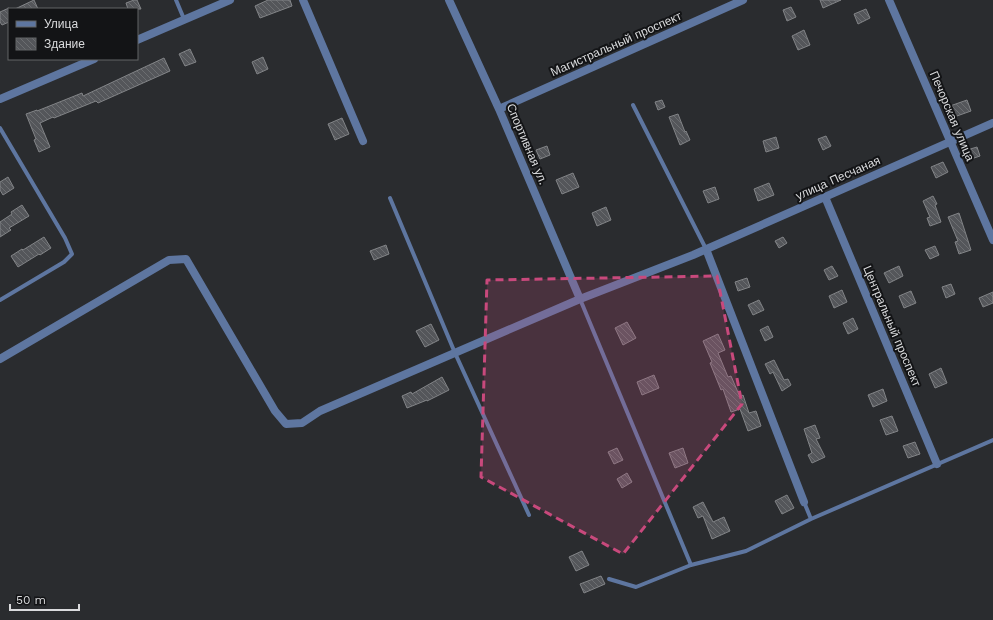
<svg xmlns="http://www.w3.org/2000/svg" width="993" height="620" viewBox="0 0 993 620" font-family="'Work Sans',sans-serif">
	<defs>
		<pattern id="building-back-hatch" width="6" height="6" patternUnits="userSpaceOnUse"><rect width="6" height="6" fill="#54565a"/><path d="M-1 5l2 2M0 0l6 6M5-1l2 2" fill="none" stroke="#6c6e71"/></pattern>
	</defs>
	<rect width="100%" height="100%" fill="#2a2c2f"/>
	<path fill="url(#building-back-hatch)" stroke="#828487" d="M34,0l4,9h-23z
		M134,0h3l4,9h-13l-2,-6z
		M268,0h22l2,6 -32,12 -5,-12z
		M820,0h21l-18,8z
		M791,7l5,10 -9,4 -4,-11z
		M9,8v14l-7,3 -2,-3v-10z
		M866,9l4,9 -12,6 -4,-10z
		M804,30l6,15 -12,5 -6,-14z
		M190,49l6,13 -11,4 -6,-12z
		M263,57l5,12 -11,5 -5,-12z
		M164,58l6,13 -72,32 -2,-2 -42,17 -1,-1 -13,6 10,24 -11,5 -5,-12 2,-1 -10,-25 11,-4v1l45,-18 1,3z
		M662,100l3,7 -7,3 -3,-8z
		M967,100l4,11 -17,6 -4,-11z
		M678,114l7,18 1,-1 4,9 -10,5 -11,-28z
		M342,118l7,16 -14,6 -7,-16z
		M826,136l5,10 -8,4 -5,-11z
		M776,137l3,11 -13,4 -3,-11z
		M547,146l3,9 -10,4 -4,-9z
		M977,147l3,9 -9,3 -4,-9z
		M943,162l5,10 -12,6 -5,-11z
		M573,173l6,14 -17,7 -6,-14z
		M8,177l6,11 -11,7 -3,-5v-8z
		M769,183l5,12 -16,6 -4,-12z
		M715,187l4,12 -11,4 -5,-12z
		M933,196l4,8 -2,1 6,17 -11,4 -3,-8 3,-1 -7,-16z
		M22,205l7,11 -20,12 2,2 -11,7v-15l12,-8 -1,-2z
		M606,207l5,13 -14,6 -5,-13z
		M959,213l12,37 -12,4 -4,-12 3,-1 -10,-24z
		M44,237l7,11 -11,7 -1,-1 -21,13 -7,-11 11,-7 1,1z
		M783,237l4,6 -8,5 -4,-7z
		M386,245l3,9 -15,6 -4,-9z
		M935,246l4,9 -9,4 -5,-9z
		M832,266l6,10 -9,4 -5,-10z
		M899,266l4,10 -14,7 -5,-10z
		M747,278l3,9 -12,4 -3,-9z
		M951,284l4,10 -9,4 -4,-11z
		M842,290l5,12 -13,6 -5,-12z
		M911,291l5,12 -12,5 -5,-12z
		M993,292v11l-10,4 -4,-9z
		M759,300l5,10 -11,5 -5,-10z
		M853,318l5,11 -10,5 -5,-11z
		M627,322l9,16 -13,7 -8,-17z
		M431,324l8,16 -14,7 -9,-16z
		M768,326l5,11 -8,4 -5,-11z
		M718,334l7,16 -7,3 10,24 3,-1 9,21 3,-2 6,18 7,-2 5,15 -13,5 -8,-22 -9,3 -8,-23 -2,1 -11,-27 2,-1 -9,-21z
		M774,360l10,20 4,-1 3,6 -9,6 -9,-19 -3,2 -5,-10z
		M941,368l6,15 -12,5 -6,-14z
		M654,375l5,13 -17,7 -5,-13z
		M442,377l7,13 -22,11v-1l-20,8 -5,-12 9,-4 1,2z
		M883,389l4,12 -14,6 -5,-12z
		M892,416l6,15 -12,4 -6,-15z
		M815,425l5,13 -4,1 9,18 -13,6 -4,-8 4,-2 -8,-24z
		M915,442l5,12 -12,4 -5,-12z
		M617,448l6,12 -9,4 -6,-12z
		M683,448l5,15 -13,5 -6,-15z
		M627,473l5,9 -10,6 -5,-9z
		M787,495l7,13 -12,6 -7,-13z
		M703,502l10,20 11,-5 6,14 -18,8 -9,-23 -5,2 -5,-11z
		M582,551l7,14 -13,6 -7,-14z
		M601,576l4,8 -21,9 -4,-9z"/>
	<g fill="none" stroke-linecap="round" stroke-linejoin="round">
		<path stroke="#5e76a0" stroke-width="4" d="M176,0l8,19
			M633,105l73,144
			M0,128l65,110 7,16 -8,8 -64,38
			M390,198l65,155 74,162
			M580,299l111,266 55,-14 65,-32 -7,-17
			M811,519l182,-79
			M609,579l27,8 55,-22"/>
		<path stroke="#5e76a0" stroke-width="8" d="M303,0l60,141
			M449,0l50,109 81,190
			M889,0l104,240
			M137,40l93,-40
			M0,99l94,-40
			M499,109l244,-109
			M825,197l112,267
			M706,249l98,253
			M0,359l169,-99 17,-1 89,152 11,13 16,-1 18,-12 260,-112 113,-44 300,-132"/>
	</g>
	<path fill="#c8497c" fill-opacity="0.2" stroke="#c8497c" stroke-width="3" stroke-dasharray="8 5" stroke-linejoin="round" d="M717,276l25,128 -119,150 -142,-77 6,-197z"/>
	<g text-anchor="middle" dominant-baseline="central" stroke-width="4" stroke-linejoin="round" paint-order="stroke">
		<g font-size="12" fill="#dadbdd" stroke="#131416">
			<text transform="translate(616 44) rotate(-24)">Магистральный проспект</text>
			<text transform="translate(952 116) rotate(67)">Печорская улица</text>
			<text transform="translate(527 144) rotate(67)">Спортивная ул.</text>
			<text transform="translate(838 178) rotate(-24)">улица Песчаная</text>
			<text transform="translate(892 326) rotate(67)">Центральный проспект</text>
		</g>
	</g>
	<rect x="8" y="8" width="130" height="52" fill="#131416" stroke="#636466"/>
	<rect x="16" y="21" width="20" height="6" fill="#5e76a0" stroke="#636466"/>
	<text x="44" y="28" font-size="12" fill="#dadbdd">Улица</text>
	<rect x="16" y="38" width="20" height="12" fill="url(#building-back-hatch)" stroke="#636466"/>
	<text x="44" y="48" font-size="12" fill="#dadbdd">Здание</text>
	<path d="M10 604v6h69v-6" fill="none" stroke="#dadbdd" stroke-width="2"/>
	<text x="16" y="604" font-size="12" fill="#dadbdd" stroke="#131416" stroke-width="3" paint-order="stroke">50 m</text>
</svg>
